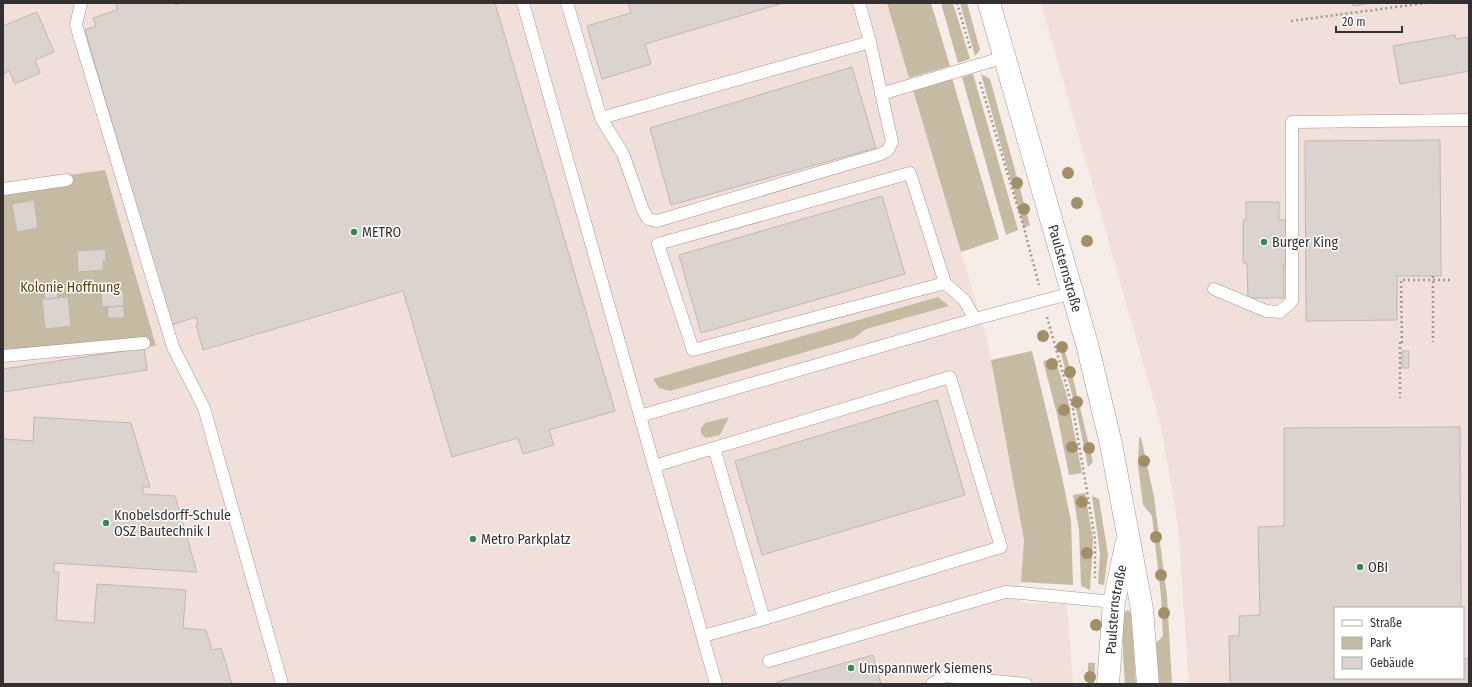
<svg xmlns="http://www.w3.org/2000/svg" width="1472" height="687" viewBox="0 0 1472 687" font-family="'Fira Sans Condensed',sans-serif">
	<rect width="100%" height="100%" fill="#f6ece8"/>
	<path fill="#f1dfd9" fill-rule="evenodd" d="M3,3h884l101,340 36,197 -4,63h47l6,81h-1070v-323l153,-15 -153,-162z
		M1041,3h428v681h-280l-11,-159 -17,-99zM1335,608h128v70h-128z"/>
	<path fill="#c5baa2" d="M887,3h44l19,63 -41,12z
		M941,3h12l17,56 -12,4z
		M960,3h7l13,47 -5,6z
		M973,74l45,156 -12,5 -44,-158z
		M981,74l9,5 40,146 -6,3z
		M952,78l47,161 -38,13 -48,-162z
		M105,170l51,176 -153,15v-177z
		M938,297l11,9 -83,23 -12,9 -184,53 -11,-3 -6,-9z
		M1063,345l10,33 20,84 -5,5 -11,-54 -18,-67z
		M1032,351l29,121 10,49 2,64 -52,-3 3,-42 -33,-180z
		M1055,359l12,37 15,77 -13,2 -12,-61 -14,-53z
		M729,417l-9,18 -14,3 -5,-4v-6l4,-5z
		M1141,437l13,60 13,99 5,88h-13l-3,-41 7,-7 -2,-40 -9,-80 -9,-11 -5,-39 1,-28z
		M1085,493l8,46 -3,51 -9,-4 -2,-56 -6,-35z
		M1092,496l7,3 9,56 -4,30 -6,-1 2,-31z
		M1128,610l3,3 5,71h-11l-2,-30v-37l2,-5z
		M1088,663h7l-1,21h-6z"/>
	<path fill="#dbd3cd" stroke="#bfb7b1" d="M116,3h59l1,2 6,-2h313l120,408 -66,19 5,15 -31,9 -5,-16 -66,19 -49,-166 -200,59 -7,-25 2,-1 -2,-7 -25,8 -86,-295 11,-4 -3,-8 24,-8z
		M628,3h155l-138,41 6,20 -49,15 -15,-53 44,-13z
		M1352,3h21l-20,3z
		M37,12l17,40 -19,8 5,13 -25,11 -6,-13 -6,3v-48z
		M1455,35l1,4 13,-2v34l-69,13 -7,-38z
		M852,67l24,81 -205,57 -21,-77z
		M1440,140l1,136h-44v44l-91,1 -1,-180z
		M882,196l23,78 -204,59 -22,-78z
		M34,200l4,28 -21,4 -5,-28z
		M1246,202h33v18h7v44h-2v34h-36l-1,-34 -4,-1v-43h3z
		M105,249l1,12h-3v9l-25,2 -1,-21z
		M57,287l1,11 -13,1 -1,-11z
		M101,290h22l1,16 -22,1z
		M68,297l3,29 -26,3 -3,-30z
		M124,306v12h-16v-11z
		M144,348l3,22 -144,22v-23z
		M1402,351h7v17h-7z
		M937,400l28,95 -203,60 -27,-94z
		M34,417l97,6 19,64h-7v7l32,2 22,76 -143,-9v9h5l-3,48 38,3 3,-39 89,6 -3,38 23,2 6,20 9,-2 11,36h-229v-245l30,2z
		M1460,427l1,181h-126v70h128v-19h6v25h-239l-1,-48h10v-20l21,-1 -2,-88 26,-1v-98z
		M873,655l8,29h-104v-2z"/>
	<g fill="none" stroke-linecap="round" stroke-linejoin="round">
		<g stroke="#a09693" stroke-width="13">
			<path id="service" d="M81,3l-5,22 97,322 31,61 78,276
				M523,3l193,681
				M567,3l34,115 22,36 20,56 5,9 9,2 224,-67 7,-4 4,-8 -22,-100 -11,-39
				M881,94l124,-37
				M601,118l269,-76
				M3,189l64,-9
				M945,283l-35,-110 -252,71 35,106 252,-67 19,17 11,19
				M1214,289l52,22 14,1 12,-11v-179l177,-2
				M3,356l141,-13
				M640,416l335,-97 97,-26
				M654,466l296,-89 51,170 -237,72 -50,-171
				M703,636l61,-17
				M769,661l236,-69 16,1 93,9
				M932,684l13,-8 81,8"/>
		</g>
		<g stroke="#a09693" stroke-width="23">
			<g id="secondary">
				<path id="s1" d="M989,3l98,341 24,100 31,165 6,75"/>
				<path id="s2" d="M1108,684l6,-82 12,-57"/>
			</g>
		</g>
		<path stroke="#9e9794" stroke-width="2.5" stroke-dasharray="2 3" stroke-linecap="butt" d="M957,3l14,48
			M1291,21l135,-18
			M980,82l44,146 15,57
			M1433,276v66
			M1047,317l26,92 22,130v39
			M1400,342v56
			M1402,343l-1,-63h52"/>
		<use href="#service" stroke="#fff" stroke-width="12"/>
		<use href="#secondary" stroke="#fff" stroke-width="22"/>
	</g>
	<g fill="#a08f68">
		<circle cx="1068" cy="173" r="6"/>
		<circle cx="1017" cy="183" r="6"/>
		<circle cx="1077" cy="203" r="6"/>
		<circle cx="1024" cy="209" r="6"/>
		<circle cx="1087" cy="241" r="6"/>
		<circle cx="1043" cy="336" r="6"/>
		<circle cx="1062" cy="347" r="6"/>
		<circle cx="1052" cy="364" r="6"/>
		<circle cx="1070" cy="372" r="6"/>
		<circle cx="1077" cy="402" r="6"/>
		<circle cx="1064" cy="410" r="6"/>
		<circle cx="1072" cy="447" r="6"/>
		<circle cx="1089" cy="448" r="6"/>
		<circle cx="1144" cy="461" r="6"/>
		<circle cx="1082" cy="502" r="6"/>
		<circle cx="1156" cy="537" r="6"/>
		<circle cx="1087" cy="553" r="6"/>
		<circle cx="1161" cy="575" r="6"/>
		<circle cx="1164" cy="613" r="6"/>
		<circle cx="1096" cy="625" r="6"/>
		<circle cx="1090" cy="677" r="6"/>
	</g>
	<g fill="#358759" stroke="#fff" stroke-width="1.5">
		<circle cx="354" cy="232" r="4"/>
		<circle cx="1264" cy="242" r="4"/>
		<circle cx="106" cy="523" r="4"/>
		<circle cx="473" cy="539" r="4"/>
		<circle cx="1360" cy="567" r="4"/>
		<circle cx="851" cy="668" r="4"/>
	</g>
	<g text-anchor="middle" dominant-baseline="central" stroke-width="3" stroke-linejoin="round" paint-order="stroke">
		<g font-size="14" fill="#34302f" stroke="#fff" text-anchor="start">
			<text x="362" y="232">METRO</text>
			<text x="1272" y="242">Burger King</text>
			<text x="114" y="515">Knobelsdorff-Schule<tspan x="114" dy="16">OSZ Bautechnik I</tspan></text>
			<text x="481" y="539">Metro Parkplatz</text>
			<text x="1368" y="567">OBI</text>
			<text x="859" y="668">Umspannwerk Siemens</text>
		</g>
		<g font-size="14" fill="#34302f" stroke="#fff">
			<text stroke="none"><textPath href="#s1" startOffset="276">Paulsternstraße</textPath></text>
			<text stroke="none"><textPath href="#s2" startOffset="75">Paulsternstraße</textPath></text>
		</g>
		<g font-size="14" fill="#5a4300" stroke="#fff">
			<text x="70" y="287">Kolonie Hoffnung</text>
		</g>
	</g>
	<rect width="1472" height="687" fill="none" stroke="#34302f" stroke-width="8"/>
	<rect x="1334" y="607" width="130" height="72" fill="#ffffff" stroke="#aeacac"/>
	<rect x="1342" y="620" width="20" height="6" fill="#ffffff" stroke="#aeacac"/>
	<text x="1370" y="627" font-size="12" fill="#34302f">Straße</text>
	<rect x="1342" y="637" width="20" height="12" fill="#c5baa2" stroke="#aeacac"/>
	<text x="1370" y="647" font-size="12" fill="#34302f">Park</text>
	<rect x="1342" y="657" width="20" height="12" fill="#dbd3cd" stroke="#aeacac"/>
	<text x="1370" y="667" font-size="12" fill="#34302f">Gebäude</text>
	<path d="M1336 26v6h66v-6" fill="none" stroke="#34302f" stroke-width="2"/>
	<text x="1342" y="26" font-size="12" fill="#34302f" stroke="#ffffff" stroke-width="3" paint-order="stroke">20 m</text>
</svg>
